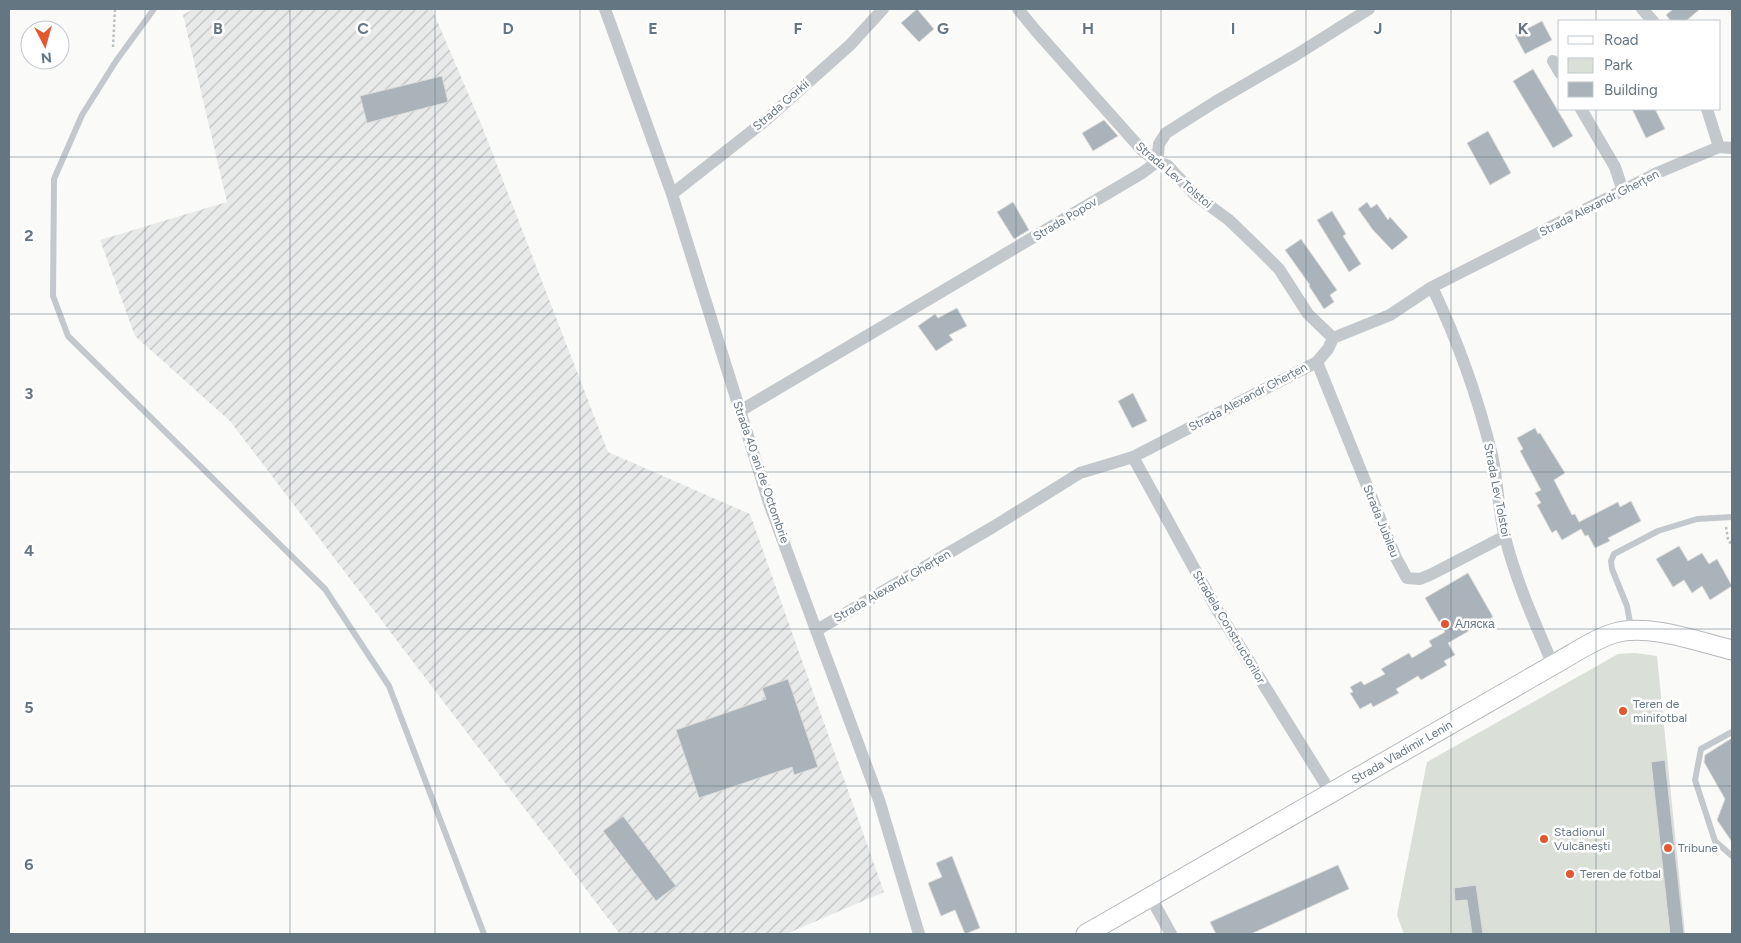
<svg xmlns="http://www.w3.org/2000/svg" width="1741" height="943" viewBox="0 0 1741 943" font-family="Figtree,sans-serif">
	<defs>
		<pattern id="industrial-furrows" width="10" height="10" patternUnits="userSpaceOnUse" patternTransform="scale(1.25)"><rect width="10" height="10" fill="#e8e9e9"/><path d="M-1 1l2-2M0 10L10 0M9 11l2-2" fill="none" stroke="#c0c1c2"/></pattern>
	</defs>
	<rect width="100%" height="100%" fill="#fafaf8"/>
	<path fill="url(#industrial-furrows)" d="M193,9h239l50,117 126,326 142,62 134,378 -98,42h-166l-390,-513 -95,-85 -35,-96 127,-38 -44,-187z"/>
	<path fill="#dadfd7" d="M1635,653l22,3 28,278h-281l-7,-19 30,-153 191,-108z"/>
	<path fill="#aab3b9" stroke="#dcdcda" d="M917,9l17,20 -15,13 -18,-19z
		M1673,9h27l-14,12h-15l-5,-6z
		M1542,21l10,19 -27,14 -10,-19z
		M1533,69l40,67 -20,12 -40,-67z
		M442,76l6,26 -81,21 -7,-27z
		M1632,109h23l10,20 -19,9z
		M1104,120l14,16 -25,15 -11,-18z
		M1488,131l23,42 -21,12 -23,-42z
		M1013,202l16,28 -15,9 -17,-27z
		M1367,202l4,6 6,-4 11,16 2,-3 18,20 -16,13 -19,-20 -15,-21z
		M1332,211l14,23 -3,2 18,28 -12,8 -32,-52z
		M1301,239l36,51 -7,5 4,7 -10,7 -15,-23 1,-1 -25,-35z
		M957,308l10,18 -18,9 4,5 -17,11 -18,-25 17,-12 3,4z
		M1133,393l14,28 -15,7 -14,-27z
		M1535,428l3,6 2,-1 25,40 -11,7 18,35 3,-1 4,8 39,-20 2,5 11,-6 10,20 -33,17 2,3 -15,7 -7,-13 -3,1 -4,-7 -19,11 -6,-10 -4,3 -15,-28 4,-2 -6,-10 6,-3 -21,-39 3,-2 -6,-11z
		M1679,546l9,15 14,-8 7,11 8,-5 15,27 -22,14 -8,-14 -10,7 -8,-13 -11,7 -17,-28z
		M1468,573l25,44 -45,26 7,12 -11,6 3,4 -26,15 -3,-4 -22,13 3,4 -26,14 -2,-4 -11,6 -10,-16 3,-1 -3,-5 11,-6 3,4 21,-11 -4,-5 28,-16 3,5 20,-12 -3,-5 16,-9 -20,-34z
		M788,679l30,88 -24,8 -2,-8 -93,31 -23,-68 90,-31 -4,-11z
		M1732,738v104l-15,-22 8,-21 -21,-37 1,-7z
		M1665,760l19,174h-14l-19,-172z
		M623,816l53,70 -20,15 -53,-70z
		M952,856l28,72 -15,6 -10,-24 -14,6 -13,-33 14,-6 -6,-14z
		M1338,865l11,24 -98,45h-35l-6,-12z
		M1476,885l7,49h-11l-5,-34 -12,1 -1,-13z"/>
	<g fill="none" stroke-linecap="round" stroke-linejoin="round">
		<g stroke="#b5babe" stroke-width="21">
			<path id="primary" d="M1086,934l467,-269c20,-11 41,-26 62,-32 33,-10 84,9 117,17"/>
		</g>
		<path stroke="#bbbfc2" stroke-width="2.5" stroke-dasharray="2.5 2.5" stroke-linecap="butt" d="M113,47l2,-38
			M1726,527l2,12 4,7"/>
		<path stroke="#c3c8cc" stroke-width="6" d="M154,9l-38,52 -34,54 -28,64 -1,117 15,40 257,253 64,97 95,248
			M1631,628l-4,-22 -15,-37 -1,-8 3,-7 44,-23 39,-12 35,-2
			M1732,732l-31,17 -6,31 20,61 17,15"/>
		<path stroke="#c3c8cc" stroke-width="12" d="M605,9l67,185 97,309 110,297 40,134
			M1018,9l18,22 105,118 16,13 11,4 27,29 34,25 29,28 21,21 29,45 25,24
			M1642,9l11,12
			M1553,61l7,12
			M1581,109l34,58 8,24
			M1707,109l12,38
			M672,194l94,-74 84,-75 33,-36
			M1432,287c25,52 46,111 60,168 6,27 6,55 13,82 11,44 30,86 48,128
			M1317,362l79,196 11,20 13,1 12,-5 73,-38
			M740,411l402,-238 15,-11 2,-18 7,-11 49,-31 81,-47 73,-46
			M1133,457l83,151 115,185
			M817,630l176,-103 87,-54 53,-16 184,-95 11,-13 5,-11 57,-23 42,-28 225,-114 62,-26 13,1
			M1151,898l20,36"/>
		<use href="#primary" stroke="#fff" stroke-width="19"/>
	</g>
	<path fill="none" stroke="#657683" stroke-width="1" stroke-opacity="0.55" d="M145,9v925M290,9v925M435,9v925M580,9v925M725,9v925M870,9v925M1016,9v925M1161,9v925M1306,9v925M1451,9v925M1596,9v12M1596,109v825M9,157h1723M9,314h1723M9,472h1723M9,629h1723M9,786h1723"/>
	<g fill="#e4572e" stroke="#fff" stroke-width="2">
		<circle cx="1445" cy="624" r="5"/>
		<circle cx="1623" cy="711" r="5"/>
		<circle cx="1544" cy="839" r="5"/>
		<circle cx="1668" cy="848" r="5"/>
		<circle cx="1570" cy="874" r="5"/>
	</g>
	<g text-anchor="middle" dominant-baseline="central" stroke-width="5" stroke-linejoin="round" paint-order="stroke">
		<g font-size="12" fill="#657683" stroke="#fff">
			<text transform="translate(781 105) rotate(-41)">Strada Gorkii</text>
			<text transform="translate(1174 175) rotate(40)">Strada Lev Tolstoi</text>
			<text transform="translate(1599 203) rotate(-27)">Strada Alexandr Gherțen</text>
			<text transform="translate(1065 219) rotate(-31)">Strada Popov</text>
			<text transform="translate(1248 397) rotate(-28)">Strada Alexandr Gherțen</text>
			<text transform="translate(761 472) rotate(71)">Strada 40 ani de Octombrie</text>
			<text transform="translate(1497 490) rotate(79)">Strada Lev Tolstoi</text>
			<text transform="translate(1381 521) rotate(68)">Strada Jubileu</text>
			<text transform="translate(892 586) rotate(-30)">Strada Alexandr Gherțen</text>
			<text transform="translate(1229 627) rotate(59)">Stradela Constructorilor</text>
			<text transform="translate(1402 752) rotate(-30)">Strada Vladimir Lenin</text>
		</g>
		<g font-size="12" fill="#657683" stroke="#fff" text-anchor="start">
			<text x="1455" y="624">Аляска</text>
			<text x="1633" y="704">Teren de<tspan x="1633" dy="14">minifotbal</tspan></text>
			<text x="1554" y="832">Stadionul<tspan x="1554" dy="14">Vulcănești</tspan></text>
			<text x="1678" y="848">Tribune</text>
			<text x="1580" y="874">Teren de fotbal</text>
		</g>
	</g>
	<g font-size="16" text-anchor="middle" font-weight="bold" fill="#657683" stroke="#fff" stroke-width="5" stroke-linejoin="round" paint-order="stroke">
		<text x="218" y="34">B</text>
		<text x="363" y="34">C</text>
		<text x="508" y="34">D</text>
		<text x="653" y="34">E</text>
		<text x="798" y="34">F</text>
		<text x="943" y="34">G</text>
		<text x="1088" y="34">H</text>
		<text x="1233" y="34">I</text>
		<text x="1378" y="34">J</text>
		<text x="1523" y="34">K</text>
		<text x="29" y="241">2</text>
		<text x="29" y="399">3</text>
		<text x="29" y="556">4</text>
		<text x="29" y="713">5</text>
		<text x="29" y="870">6</text>
	</g>
	<rect width="1741" height="943" fill="none" stroke="#657683" stroke-width="20"/>
	<rect x="1558" y="20" width="162" height="90" fill="#ffffff" stroke="#c1c8cd"/>
	<rect x="1568" y="36" width="25" height="8" fill="#ffffff" stroke="#c1c8cd"/>
	<text x="1604" y="45" font-size="15" fill="#657683">Road</text>
	<rect x="1568" y="58" width="25" height="15" fill="#dadfd7" stroke="#c1c8cd"/>
	<text x="1604" y="70" font-size="15" fill="#657683">Park</text>
	<rect x="1568" y="82" width="25" height="15" fill="#aab3b9" stroke="#c1c8cd"/>
	<text x="1604" y="95" font-size="15" fill="#657683">Building</text>
	<g transform="translate(45 45) rotate(174)"><circle r="24" fill="#ffffff" stroke="#c1c8cd"/>
	<path d="M0-4L9 19L0 12L-9 19Z" fill="#e4572e"/>
	<text y="-8" font-size="14" font-weight="bold" text-anchor="middle" fill="#657683">N</text>
	</g>
</svg>
